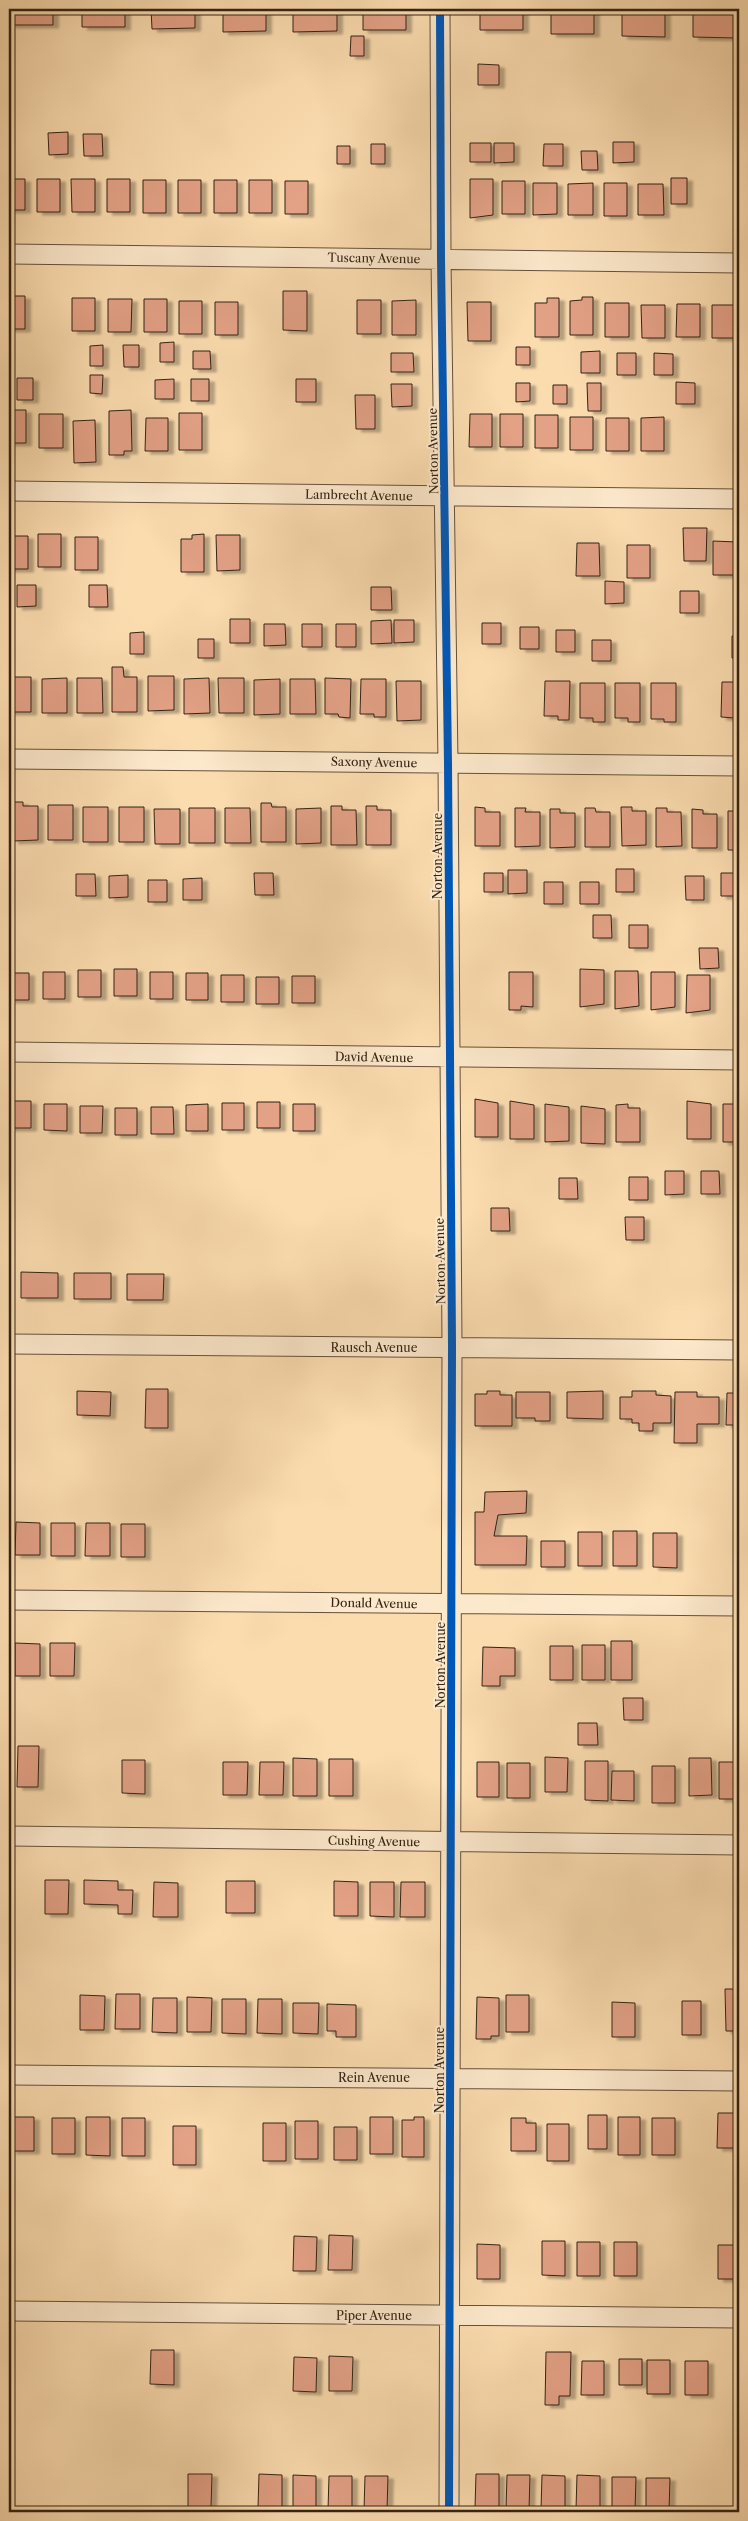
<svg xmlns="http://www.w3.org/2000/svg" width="748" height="2521" viewBox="0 0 748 2521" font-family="'Libre Caslon Text',serif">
	<defs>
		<filter id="shadow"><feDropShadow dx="5.5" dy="3" stdDeviation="1" flood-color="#0004"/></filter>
	</defs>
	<rect width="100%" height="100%" fill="#fbdcaf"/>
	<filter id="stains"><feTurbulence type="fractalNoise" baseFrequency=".004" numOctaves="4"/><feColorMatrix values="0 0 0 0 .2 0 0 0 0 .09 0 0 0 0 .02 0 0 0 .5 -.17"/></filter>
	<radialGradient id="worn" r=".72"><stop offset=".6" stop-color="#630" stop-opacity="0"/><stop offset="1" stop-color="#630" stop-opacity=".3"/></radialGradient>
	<path fill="#e3a186" stroke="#332314" filter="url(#shadow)" d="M10,9h43v16h-43z
		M82,9h43v18h-43z
		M151,9h44v19l-43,1z
		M223,9h43v22l-43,1z
		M293,9h44v22l-44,1z
		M363,9h43v21h-43z
		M480,9h43v21h-43z
		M551,9h43v25h-43z
		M622,9h43v28l-43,-1z
		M693,9h43v29l-43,-1z
		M351,36h13v20h-14z
		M478,64l21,1v20h-21z
		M68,132v22l-19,1 -1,-22z
		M83,134h19l1,22h-19z
		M613,142h21v20l-21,1z
		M470,143h21v19h-21z
		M494,143h20v19l-20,1z
		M371,144h14v20h-14z
		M544,144h19v22h-20z
		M337,146h13v18h-13z
		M581,151h16l1,19h-16z
		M671,178h16v26h-16z
		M9,179h16v31h-16z
		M37,179h23v33h-23z
		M71,179h24v33h-23z
		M107,179h23v33h-23z
		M470,179h23v36l-23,3z
		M143,180h23v33h-23z
		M178,180h23v33h-23z
		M214,180h23v33h-23z
		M249,180h23v33h-23z
		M285,181h23v33h-23z
		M502,181h23v33h-23z
		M533,183h24v31l-24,1z
		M593,183v32h-25v-31z
		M604,183h23v33h-23z
		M638,184h25l1,31h-26z
		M283,291h24v40l-24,-1z
		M9,296h16v33h-16z
		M582,297h11v38h-23v-34l12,-1z
		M72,298h23v33h-23z
		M547,298h12v39h-24v-34h12z
		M108,299h24l-1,33h-23z
		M144,299h23v33h-23z
		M357,300h24v34h-24z
		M416,300v35h-24v-34z
		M179,301h23v33h-23z
		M215,302h23v33h-23z
		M467,302h24v39h-23z
		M605,303h24v34h-24z
		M677,304h23v33h-24z
		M641,305h24v33h-23z
		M712,305h24v33h-24z
		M174,342v20h-14v-19z
		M103,345v21h-13v-20z
		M123,345h16v22h-15z
		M516,347h14v18h-14z
		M193,351h17l1,18h-18z
		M600,351v22h-19v-21z
		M391,353h22l1,19h-23z
		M617,353h19v22h-19z
		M654,353l19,1v21h-19z
		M90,375h13l-1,19 -12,-1z
		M17,378h16v22h-16z
		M174,379v20h-19v-19z
		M191,379h18v22h-18z
		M296,379h20v23h-20z
		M676,382l19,1v21h-19z
		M516,383h14v18l-14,1z
		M587,383h14v28h-13z
		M391,384h21v22l-20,1z
		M553,385h14v19h-14z
		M355,395h20v34h-19z
		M9,410h17v33h-17z
		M131,410l1,41h-8v4h-15v-44z
		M179,413h23v37h-23z
		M39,414h24v34h-24z
		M470,414h22v33h-23z
		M500,414h23v33h-23z
		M535,415h23v33h-23z
		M570,417h23v33h-23z
		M664,417v34h-23v-33z
		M146,418h22v33h-23z
		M606,418h23v33h-23z
		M95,420l1,42 -22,1 -1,-42z
		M683,528h24l-1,33h-22z
		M38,534h23v33h-23z
		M204,534v38h-23v-33h11v-4z
		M216,535h24v35l-23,1z
		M9,536h19v33h-19z
		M75,537h23v33h-23z
		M713,541l24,1 -1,33h-23z
		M577,543h22l1,33h-24z
		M627,545h23v33h-23z
		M605,581l19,1v21l-19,1z
		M17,585h19v21l-19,1z
		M89,585h18l1,22h-19z
		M371,587h20l1,23h-21z
		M680,591h19v22h-19z
		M230,619h20v24h-20z
		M391,620l1,23 -21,1v-23z
		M394,620h20v22l-20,1z
		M482,623h19v21h-19z
		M264,624h21l1,21 -22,1z
		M302,624h20v23h-20z
		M336,624h20v23h-20z
		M520,627h19v22h-19z
		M556,630h19v22h-19z
		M144,632v22h-14v-21z
		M732,636h7v22h-7z
		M198,639h16v19h-16z
		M592,640h19v21h-19z
		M112,667h11l1,10h13v35h-25z
		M148,676h26v34l-26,1z
		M9,677h22v35h-22z
		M67,678v35h-25v-34z
		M77,678h25l1,35h-26z
		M209,678l1,35 -26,1v-35z
		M218,678h26v35h-25z
		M325,678l26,1 -1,39 -11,-1 -1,-3h-13z
		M280,679v35l-26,1v-35z
		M290,679h25l1,35h-26z
		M361,679h25v38h-12v-3h-14z
		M396,681h25v39l-24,1z
		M545,681h25l-1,39h-11v-4h-14z
		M722,682h17v39h-4v-3l-14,-1z
		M580,683h25v39h-12v-4h-13z
		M615,683h25v39h-12v-4h-13z
		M651,683h25v39h-12v-3h-13z
		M13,802h10v4h15v34l-25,1z
		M261,803h10l1,4h14v35h-25z
		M48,805h25v35h-25z
		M331,806h11v4h14l1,35h-26z
		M366,806h11v4h14v35h-25z
		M83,807h25v35h-25z
		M119,807h25v35h-25z
		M475,807l10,1v4h15v34h-25z
		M621,807h11v4h14v34l-24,1z
		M189,808h26v35h-26z
		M225,808h25l1,35h-26z
		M321,808v35l-25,1v-35z
		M515,808h11l-1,4h15v34l-25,1z
		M585,808h10l1,4h14v35h-25z
		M656,808h11v4h14l1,34 -26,1z
		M154,809h26v35h-25z
		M550,809h10v4h15v34l-25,1z
		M692,809l11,1v4h14v34h-25z
		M728,811h10l1,39h-11z
		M616,869h18v23h-18z
		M508,870h19v23l-19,1z
		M254,873h19l1,22h-19z
		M484,873h19v19h-19z
		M721,873h18v23h-18z
		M76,874h19l1,22h-20z
		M128,875v22l-19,1v-22z
		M685,876h19v24h-18z
		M202,878v22h-19v-21z
		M148,880h19v22h-19z
		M544,882h19v22h-19z
		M580,882h19v22h-19z
		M593,915h18l1,23h-19z
		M629,925h19v23h-19z
		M699,948h19l1,20 -19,1z
		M114,969h23v27h-23z
		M580,969l24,1v34l-24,3z
		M78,970h23v27h-23z
		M615,971h23l1,35 -24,3z
		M43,972h22v27h-22z
		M150,972h23v27h-23z
		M509,972h24v35l-12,-1v4h-12z
		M651,972h24v35l-24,3z
		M9,973h20v27h-20z
		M186,973h22v27h-22z
		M221,975h23v27h-23z
		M687,975h23v35l-24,3z
		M292,976h23v27h-23z
		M256,977h23v27h-23z
		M475,1099l23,4v34h-23z
		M9,1101h22v27h-22z
		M510,1101l24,4v34h-24z
		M687,1101l24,3v35h-24z
		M257,1102h23v26h-23z
		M222,1103h22v27h-22z
		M44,1104h23v27l-23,-1z
		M208,1104v27h-22v-26z
		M293,1104h22v27h-22z
		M545,1104l24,3v34l-24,1z
		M628,1104v4h12v34h-24v-37z
		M723,1104h12v3h4v35h-16z
		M80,1106h23l-1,27h-22z
		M581,1106l24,3v35l-24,-1z
		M151,1107h22l1,27h-23z
		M115,1108h22v27h-22z
		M665,1171h19v23l-19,1z
		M701,1171h18l1,23h-19z
		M736,1174h3v23h-3z
		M629,1177h19v23h-19z
		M559,1178h18l1,21h-19z
		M491,1208h18l1,23h-19z
		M625,1217h19v23h-18z
		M21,1272l37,1v25h-37z
		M74,1273h37v26h-37z
		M127,1274h37l-1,26h-36z
		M146,1389h22v39h-23z
		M77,1391l34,1 -1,24 -33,-1z
		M487,1391h13v4h12v31h-37v-32h12z
		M603,1391v28l-36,-1v-26z
		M632,1391h24v4l15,1v27h-18v8h-14v-8h-7v-4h-12v-22h12z
		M516,1392h34v29h-15v-3h-19z
		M675,1392h22v5h22v27h-22v19h-23z
		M727,1393h12v32h-13z
		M527,1491l-1,22 -28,2 -4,21h33l-1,29h-51v-53h9l1,-20z
		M16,1522l24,1v32h-25z
		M51,1523h24v33h-24z
		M86,1523h24v33h-25z
		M121,1524h24v33h-24z
		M613,1531h24v35h-24z
		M578,1532h24v34h-24z
		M653,1533h24v35l-24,-1z
		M541,1541h24v26h-24z
		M611,1641h21v39h-21z
		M15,1643l25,1v32h-25z
		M50,1643h25l-1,33h-24z
		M582,1645h23v35h-23z
		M550,1646h23v34h-23z
		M483,1647l32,1v28h-15v10h-18z
		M623,1698h20v22h-19z
		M578,1723h19l1,22h-20z
		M18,1746h21l-1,41h-21z
		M545,1757l23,1 -1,34h-22z
		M293,1758l24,1v37h-24z
		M689,1758h22l1,37 -23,1z
		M329,1759h24v37h-24z
		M122,1760h23v34l-23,-1z
		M585,1761h23v40l-23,-1z
		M223,1762h25l-1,33h-24z
		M260,1762h24l-1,33h-24z
		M477,1762h22v35h-22z
		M719,1762h20v37h-20z
		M507,1763h23v35h-23z
		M652,1766h23v37h-23z
		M612,1771h22v30l-23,-1z
		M45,1880h24l-1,34h-23z
		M84,1880l34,1v9h15l-1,24h-14v-9l-34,-1z
		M226,1881h29v32h-29z
		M334,1881l24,1v34h-24z
		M154,1882l24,1v34h-25z
		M370,1882h24v35l-24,-1z
		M401,1882h24v35h-25z
		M725,1989h14v42h-13z
		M116,1994h24v35h-25z
		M80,1995l25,1 -1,34h-24z
		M506,1995h23v37h-23z
		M187,1997l25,1 -1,34h-24z
		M477,1997l22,1v38h-8v3h-15z
		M153,1998h24v35l-25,-1z
		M222,1999h24v35l-24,-1z
		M258,1999h24v35l-25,-1z
		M682,2001h19v34h-19z
		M612,2002l23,1v34h-23z
		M293,2003h26l-1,31 -25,-1z
		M327,2004l29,1v32h-20v-6h-9z
		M718,2113h21v35h-22z
		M588,2115h19v34h-19z
		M11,2117h23v34h-23z
		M86,2117h24v39l-24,-1z
		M370,2117h23v37h-23z
		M414,2117h10v40h-22v-37h12z
		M618,2117h22v38h-22z
		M52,2118h23v36h-23z
		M122,2118h23v38h-23z
		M511,2118h15v5h10v28h-25z
		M652,2118h23v37h-23z
		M295,2121h23v38h-23z
		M263,2123h23v38h-23z
		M547,2124h22v37h-22z
		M173,2126h23v39h-23z
		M334,2127h23v33h-23z
		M329,2235l24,1 -1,34h-24z
		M294,2236l23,1 -1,34h-23z
		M542,2241h23v35l-23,-1z
		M577,2242h23v34h-23z
		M614,2242h23v34h-23z
		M477,2244l23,1v34h-23z
		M718,2245h21v34h-21z
		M151,2350h23v35l-24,-1z
		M546,2352h25l-1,44h-11v9h-14z
		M329,2356l24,1 -1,34h-23z
		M294,2357l23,1 -1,34 -23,-1z
		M619,2359h23v26h-23z
		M647,2360h23v34h-23z
		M582,2361h22v34h-23z
		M685,2361h23v34h-23z
		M188,2474h24l-1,34h-23z
		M259,2474l23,1v34l-24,-1z
		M476,2474h23v34h-24z
		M293,2475l23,1v34h-23z
		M507,2475h23l-1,35 -23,-1z
		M542,2475l23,1v34h-24z
		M577,2475l23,1v34l-24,-1z
		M329,2476h23v34h-24z
		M365,2476h23l-1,34h-23z
		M612,2477h24l-1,34h-23z
		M646,2478h24l-1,34h-23z"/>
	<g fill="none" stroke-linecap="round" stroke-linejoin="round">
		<g stroke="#65513b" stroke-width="21">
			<path id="minor" d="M440,9l1,250 7,504 4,584 -3,1165
				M9,254l730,9
				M9,491l730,8
				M9,759l730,7
				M9,1052l730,8
				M9,1344l730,6
				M9,1600l730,6
				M9,1836l730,9
				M9,2075l730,6
				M9,2311l730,7"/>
		</g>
		<use href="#minor" stroke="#fce8cb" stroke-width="19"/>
		<g stroke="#fce8cb" stroke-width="11">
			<path id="cycleway" d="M440,9l1,250 7,504 4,584 -3,1165"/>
		</g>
		<use href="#cycleway" stroke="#0057b8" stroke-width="8"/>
	</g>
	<g text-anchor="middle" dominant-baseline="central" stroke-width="4" stroke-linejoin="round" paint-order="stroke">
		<g font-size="12" fill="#332314" stroke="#fce8cb">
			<text transform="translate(374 258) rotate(1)">Tuscany Avenue</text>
			<text transform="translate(433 451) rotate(-91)">Norton Avenue</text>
			<text transform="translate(359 495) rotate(1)">Lambrecht Avenue</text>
			<text transform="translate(374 762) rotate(1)">Saxony Avenue</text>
			<text transform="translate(437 856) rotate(-90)">Norton Avenue</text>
			<text transform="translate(374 1057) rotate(1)">David Avenue</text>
			<text transform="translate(440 1261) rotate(-91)">Norton Avenue</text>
			<text x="374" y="1347">Rausch Avenue</text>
			<text transform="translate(374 1603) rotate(1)">Donald Avenue</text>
			<text transform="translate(440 1665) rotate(-90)">Norton Avenue</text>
			<text transform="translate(374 1841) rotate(1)">Cushing Avenue</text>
			<text transform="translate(439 2070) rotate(-90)">Norton Avenue</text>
			<text x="374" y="2077">Rein Avenue</text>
			<text x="374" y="2315">Piper Avenue</text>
		</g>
	</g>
	<rect width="748" height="2521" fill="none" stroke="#fbdcaf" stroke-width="30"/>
	<rect x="10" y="10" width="728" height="2501" fill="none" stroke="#332314" stroke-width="2.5"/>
	<rect x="15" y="15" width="718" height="2491" fill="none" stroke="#332314"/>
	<rect width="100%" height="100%" filter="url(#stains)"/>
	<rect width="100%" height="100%" fill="url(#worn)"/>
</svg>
